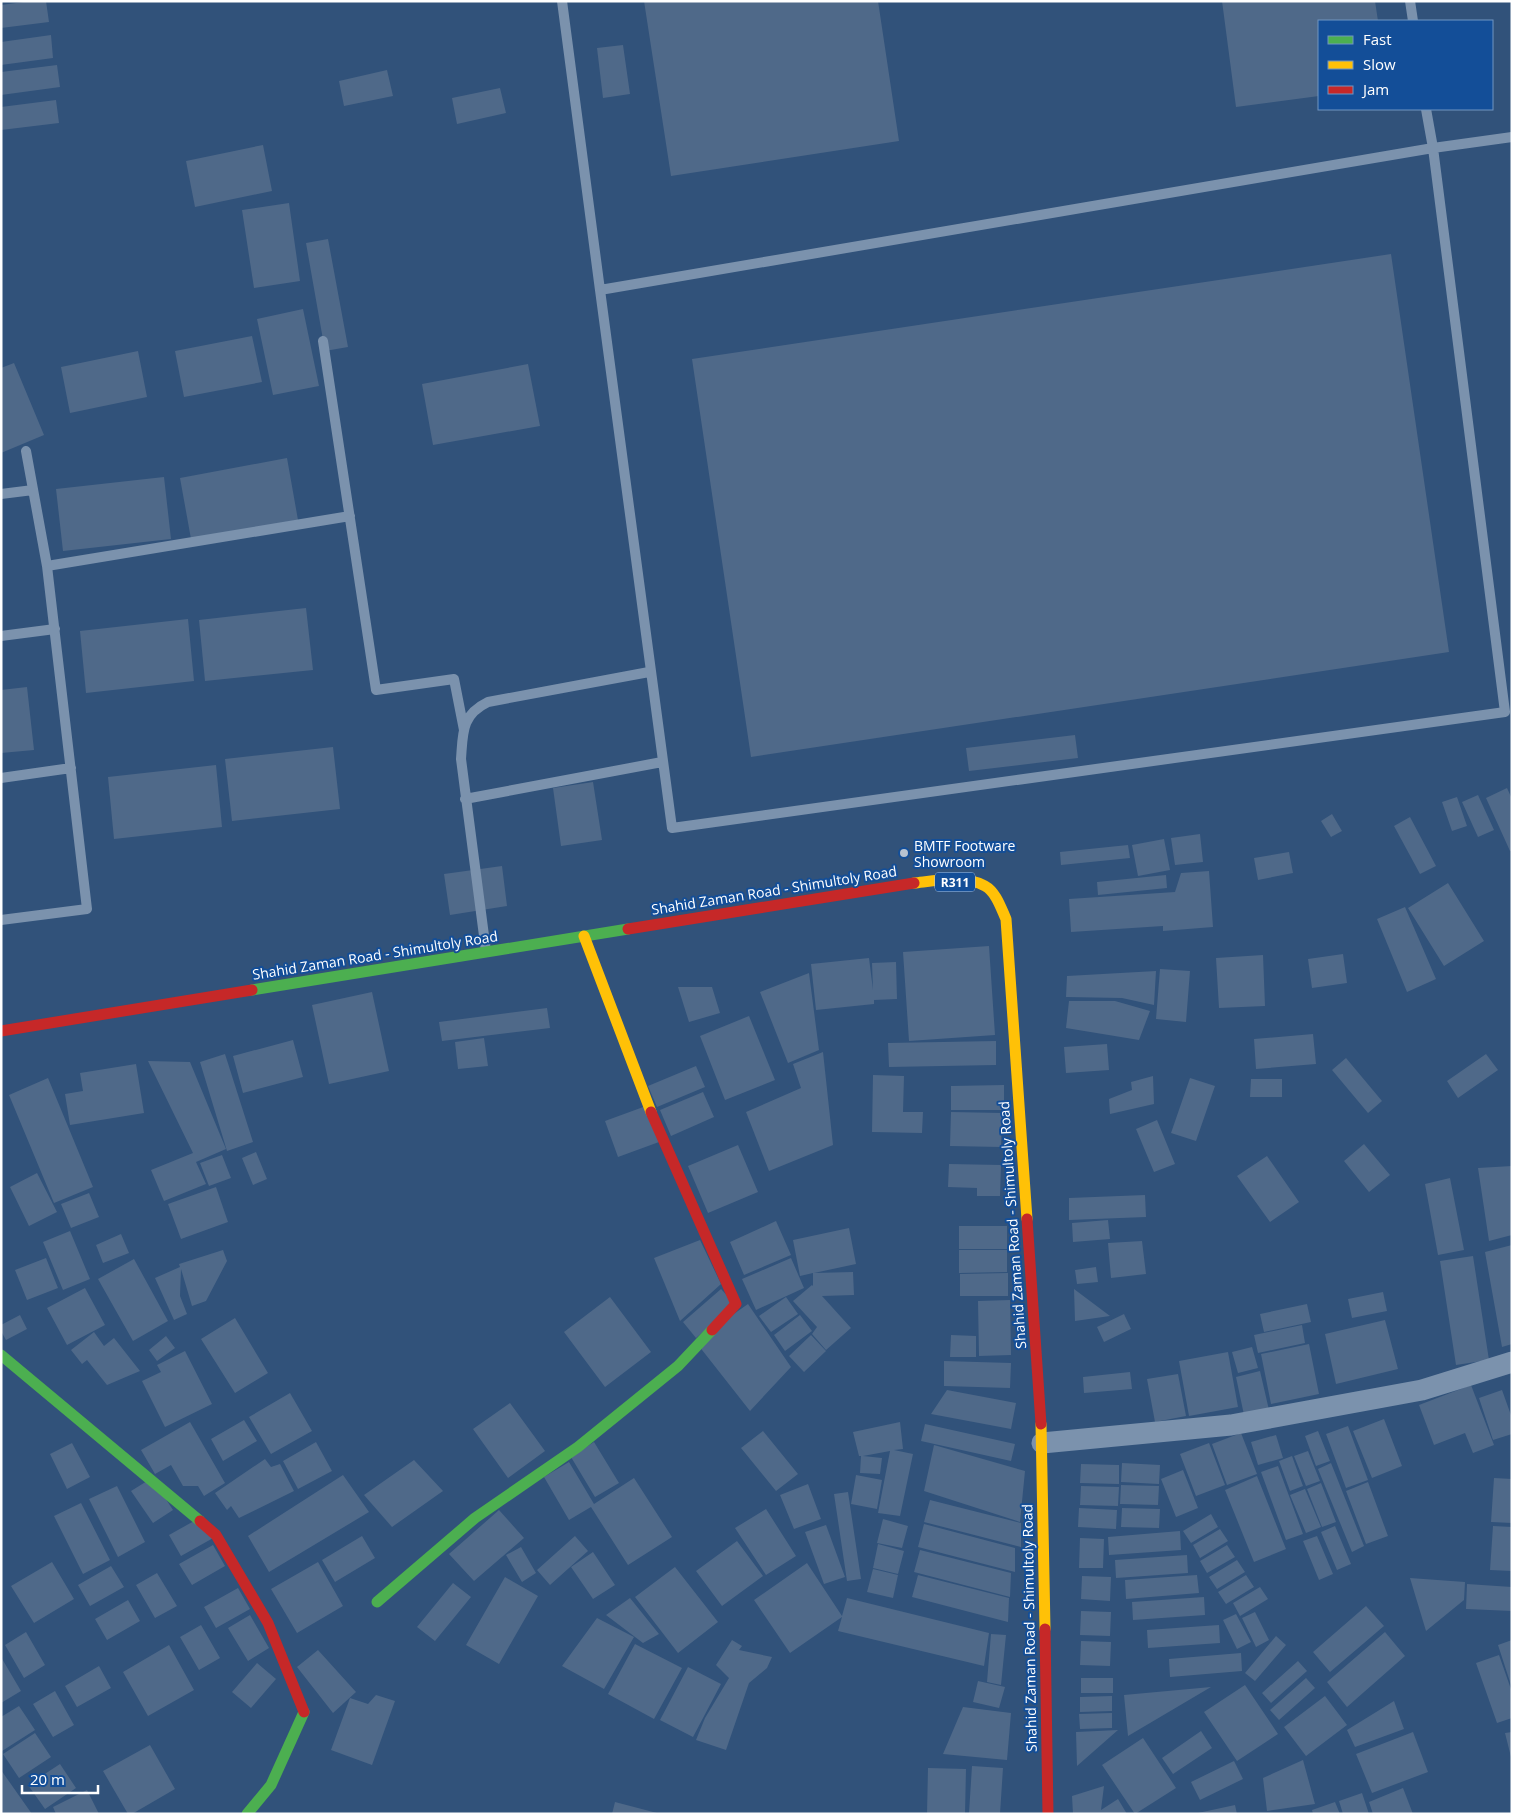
<svg xmlns="http://www.w3.org/2000/svg" width="1513" height="1815" viewBox="0 0 1513 1815" font-family="'Open Sans',sans-serif">
	<rect width="100%" height="100%" fill="#31527a"/>
	<path fill="#4f6989" d="M31,1h15l3,21 -48,6v-23z
		M644,1h234l21,140 -228,35z
		M1222,1h153l3,20h-59v75l-83,11z
		M51,35l2,23 -52,7v-23z
		M623,45l7,49 -27,4 -6,-50z
		M57,65l3,22 -59,8v-23z
		M387,70l6,26 -49,10 -5,-25z
		M500,88l6,25 -49,11 -5,-26z
		M56,100l3,23 -58,7v-23z
		M263,145l9,46 -77,16 -9,-46z
		M289,203l11,78 -46,7 -12,-78z
		M328,239l20,108 -23,4 -19,-108z
		M1391,254l58,398 -698,105 -59,-398z
		M303,309l16,77 -46,9 -16,-76z
		M252,336l10,46 -78,15 -9,-46z
		M138,351l9,46 -77,16 -9,-46z
		M14,363l30,72 -43,18v-85z
		M528,364l12,62 -107,19 -11,-61z
		M287,458l11,62 -107,19 -11,-61z
		M164,477l7,62 -108,12 -7,-62z
		M306,608l7,62 -108,11 -6,-61z
		M188,619l6,62 -108,12 -6,-62z
		M27,687l7,63 -33,3v-63z
		M1075,735l3,23 -109,13 -3,-23z
		M333,747l7,62 -108,12 -7,-62z
		M216,765l6,62 -108,12 -6,-62z
		M593,782l9,58 -41,6 -8,-58z
		M1507,788l5,11v52h-2l-24,-53z
		M1478,795l16,35 -16,7 -16,-35z
		M1457,797l10,29 -15,5 -10,-29z
		M1332,814l10,17 -11,6 -10,-16z
		M1410,817l26,49 -16,8 -26,-48z
		M1200,834l3,28 -28,3 -4,-27z
		M1164,839l6,31 -32,6 -6,-31z
		M1128,845l2,13 -69,7 -1,-13z
		M1289,852l4,21 -35,7 -4,-22z
		M502,866l5,40 -57,9 -6,-41z
		M1209,871l4,56 -50,4v-5l-92,6 -2,-33 106,-7 6,-19z
		M1166,875l1,13 -69,7 -1,-13z
		M1448,883l36,58 -40,25 -36,-58z
		M1405,907l31,72 -29,13 -30,-73z
		M989,946l6,89 -86,6 -6,-89z
		M1343,954l4,29 -35,5 -4,-29z
		M1263,955l2,51 -46,2 -3,-50z
		M869,958l4,32 -1,-27 24,-1 1,37 -23,1v4l-58,6 -5,-46z
		M1160,969l30,2 -4,51 -30,-3z
		M1156,971l-2,34 -32,-7 -56,-1 1,-21z
		M809,973l10,77 -31,13 -28,-71z
		M678,987h34l8,26 -31,9z
		M372,992l17,79 -60,13 -17,-79z
		M1069,1001h46l35,10 -11,29 -73,-12z
		M547,1008l3,20 -108,13 -3,-19z
		M749,1016l26,64 -50,20 -25,-64z
		M1313,1034l3,30 -60,5 -2,-30z
		M484,1038l4,28 -30,3 -3,-27z
		M293,1040l10,37 -60,16 -10,-37z
		M996,1041v24l-107,2 -1,-24z
		M1107,1044l2,26 -43,3 -2,-26z
		M823,1052l10,93 -64,26 -23,-59 55,-24 -8,-24z
		M225,1054l28,88 -26,9 -27,-89z
		M1486,1054l12,16 -40,28 -11,-17z
		M1346,1058l36,43 -14,12 -36,-43z
		M148,1061l42,1 36,87 -30,13 10,22 -42,17 -13,-31 42,-17z
		M136,1064l8,49 -74,12 -5,-31 18,-3 -3,-18z
		M696,1066l9,21 -48,20 -9,-21z
		M873,1075l31,1 -1,36h20l-1,21 -50,-1z
		M1153,1076l1,28 -44,10 -1,-15 23,-9 -1,-8z
		M48,1078l45,109 -39,16 -45,-108z
		M1190,1078l25,8 -19,55 -25,-8z
		M1251,1079h31v18h-32z
		M1004,1085v25h-53v-24z
		M703,1092l11,25 -43,19 -11,-26z
		M646,1106l13,36 -41,15 -13,-36z
		M951,1112l51,1 -1,34 -51,-1z
		M1157,1120l18,44 -21,8 -18,-43z
		M1364,1144l26,31 -21,17 -25,-31z
		M738,1145l20,47 -50,21 -20,-47z
		M256,1152l11,27 -14,6 -11,-27z
		M222,1155l9,23 -22,8 -9,-23z
		M1267,1156l32,46 -29,20 -33,-46z
		M949,1164l52,1 -1,31h-23v-8l-29,-1z
		M1512,1166v69l-23,6 -11,-73z
		M37,1173l20,39 -28,14 -19,-39z
		M1450,1178l14,72 -26,5 -13,-71z
		M216,1187l12,35 -47,17 -13,-35z
		M89,1193l10,24 -28,11 -10,-24z
		M1145,1195l1,22 -77,3v-22z
		M1108,1220l2,19 -37,3 -1,-19z
		M776,1221l15,34 -47,20 -14,-33z
		M959,1226h48v23h-48z
		M849,1228l7,36 -42,9 39,-1 1,23 -32,1 29,32 -25,22 -14,-16 5,-7 -24,-26 19,-16 1,1v-13l-13,3 -7,-36z
		M70,1231l20,48 -27,11 -20,-48z
		M121,1234l8,19 -26,10 -7,-18z
		M700,1240l21,44 -41,37 -26,-63z
		M1142,1241l4,33 -35,4 -3,-35z
		M1512,1245v99l-10,3 -17,-95z
		M223,1250l4,11 -21,40 -14,5 -11,-37 -1,27 7,18 -13,6 -19,-42 25,-11 -1,-3z
		M959,1250h48v22l-48,1z
		M1473,1256l16,104 -33,5 -16,-104z
		M46,1258l12,30 -31,12 -12,-30z
		M791,1258l13,30 -48,22 -14,-31z
		M134,1259l34,62 -35,20 -35,-62z
		M1096,1267l2,15 -21,2 -2,-14z
		M1008,1273v23h-48v-22z
		M85,1288l20,37 -38,20 -20,-37z
		M721,1289l14,15 -39,34 -13,-16z
		M1074,1289l36,27 -35,5z
		M1383,1292l4,19 -35,7 -4,-19z
		M610,1297l41,55 -46,35 -41,-55z
		M786,1297l12,17 -27,18 -12,-16z
		M1010,1300l1,55 -32,1 -1,-55z
		M748,1304l43,63 -41,44 -55,-70z
		M1307,1304l4,18 -47,10 -4,-18z
		M1124,1314l7,15 -27,13 -7,-15z
		M20,1315l7,14 -21,11 -5,-9v-6z
		M800,1315l12,16 -27,20 -11,-16z
		M235,1318l33,55 -33,20 -34,-54z
		M1385,1320l13,49 -62,15 -11,-50z
		M1302,1325l3,18 -47,10 -4,-18z
		M94,1332l10,14 10,-8 26,33 -33,14 -20,-25 -5,4 -11,-14z
		M811,1335l15,16 -22,21 -15,-16z
		M951,1335l25,1v21h-26z
		M166,1336l9,12 -18,13 -8,-11z
		M1309,1344l10,50 -48,10 -10,-50z
		M1252,1347l6,21 -20,5 -6,-21z
		M185,1351l27,53 -47,23 -23,-46 19,-9 -4,-7z
		M1228,1352l10,55 -49,9 -10,-55z
		M944,1361l67,2 -1,25 -66,-2z
		M1260,1371l9,39 -25,5 -8,-38z
		M1130,1372l2,17 -48,4 -1,-16z
		M1178,1374l8,42 -31,6 -8,-43z
		M1471,1385l23,60 -21,8 -8,-20 -31,12 -15,-40z
		M947,1390l69,13 -5,26 -80,-15z
		M1502,1390l10,28v16l-19,6 -14,-42z
		M290,1393l22,38 -41,23 -22,-37z
		M510,1403l35,48 -37,27 -35,-49z
		M1384,1419l18,47 -30,12 -19,-47z
		M244,1420l13,21 -34,20 -12,-22z
		M190,1422l35,61 -21,13 -6,-10h-15l-12,-21 -16,9 -14,-24z
		M900,1422l3,27 -9,1 19,4 -13,62 -22,-3 12,-62 -27,5 19,2 -2,16 -20,-1 1,-17h-2l-6,-24z
		M925,1424l90,20 -4,17 -90,-20z
		M1348,1426l20,54 -22,8 -20,-54z
		M763,1431l35,43 -22,17 -35,-43z
		M1318,1431l12,30 -14,5 -11,-30z
		M1241,1433l16,41 -30,11 -15,-41z
		M1276,1435l7,23 -25,7 -7,-23z
		M316,1442l16,29 -34,18 -15,-28z
		M594,1442l25,41 -24,14 -24,-40z
		M72,1443l18,34 -23,12 -17,-35z
		M1209,1443l16,42 -29,11 -16,-42z
		M934,1445l91,26 -5,51 -96,-31z
		M1308,1451l12,30 -14,5 -12,-30z
		M1292,1456l11,30 -13,5 -11,-30z
		M265,1459l6,8 9,-3 14,27 -55,27 -8,-12 -4,4 -12,-17z
		M414,1460l29,31 -51,36 -28,-32z
		M569,1462l25,42 40,-26 38,59 -44,28 -37,-58 -22,13 -25,-43z
		M1122,1463l38,2 -1,19 -38,-2z
		M1331,1463l33,83 -12,6 -34,-83z
		M1081,1464l38,1v19l-39,-1z
		M1278,1466l25,68 -17,6 -25,-68z
		M1183,1470l15,38 -22,9 -15,-38z
		M343,1475l26,37 -100,60 -21,-36z
		M856,1475l26,5 -5,29 -26,-5z
		M1257,1476l29,73 -32,13 -29,-72z
		M152,1478l21,32 -20,13 -22,-32z
		M1494,1478l18,1v44l-21,-1z
		M1368,1482l20,54 -22,8 -20,-53z
		M1321,1483l15,39 -14,5 -15,-38z
		M808,1484l13,35 -27,10 -14,-34z
		M1121,1485l38,1 -1,19 -38,-1z
		M117,1486l28,56 -27,15 -29,-58z
		M1081,1486l38,1 -1,19 -38,-1z
		M1305,1489l16,38 -15,6 -16,-38z
		M848,1492l13,87 -14,2 -13,-87z
		M930,1500l91,23v24l-97,-25z
		M81,1503l29,57 -27,14 -29,-58z
		M1079,1508l38,2 -1,19 -38,-2z
		M1122,1508l38,1 -1,19 -38,-1z
		M766,1509l30,47 -30,19 -31,-47z
		M499,1510l25,28 -50,43 -25,-27z
		M1211,1514l7,13 -27,16 -8,-12z
		M203,1516l12,21 -34,19 -12,-21z
		M883,1519l25,7 -6,22 -25,-5z
		M924,1524l91,24v24l-97,-25z
		M826,1525l19,52 -21,7 -19,-52z
		M1335,1526l16,38 -14,6 -16,-38z
		M1493,1526l19,1v44l-22,-1z
		M1220,1529l8,12 -28,17 -7,-13z
		M1180,1531l1,19 -72,5 -1,-18z
		M362,1536l13,22 -40,24 -13,-22z
		M575,1536l13,15 -38,34 -13,-15z
		M1317,1536l16,38 -14,6 -16,-39z
		M1080,1538l24,1 -1,29h-24z
		M737,1541l26,35 -41,30 -26,-35z
		M878,1544l26,7 -6,23 -25,-6z
		M213,1545l12,21 -33,19 -13,-21z
		M1227,1545l8,12 -28,16 -7,-12z
		M521,1547l15,26 -14,9 -16,-27z
		M920,1550l91,23 -1,24 -96,-25z
		M593,1552l22,33 -22,14 -22,-32z
		M1187,1555l1,18 -72,5 -1,-18z
		M1237,1560l8,12 -28,17 -8,-12z
		M52,1562l22,37 -40,24 -23,-37z
		M318,1562l25,44 -46,27 -26,-44z
		M807,1563l35,53 5,-18 142,35 -5,33 -146,-35 4,-14 -52,36 -36,-53z
		M111,1566l13,21 -34,19 -12,-21z
		M675,1567l43,55 -40,31 -43,-56z
		M873,1569l25,6 -5,23 -26,-6z
		M157,1573l20,33 -22,12 -19,-33z
		M918,1575l91,23 -1,24 -96,-25z
		M1197,1575l2,18 -73,6 -1,-19z
		M1246,1575l8,12 -28,17 -8,-12z
		M1082,1576l29,1 -1,24 -29,-2z
		M505,1577l33,19 -39,68 -33,-19z
		M1410,1578l55,4 -1,18 -38,31z
		M453,1583l18,14 -36,44 -18,-14z
		M1467,1584l45,3v24l-46,-2z
		M1260,1587l8,12 -28,17 -7,-13z
		M238,1588l12,21 -34,19 -12,-21z
		M1204,1597l1,18 -72,5 -1,-18z
		M630,1598l29,36 -16,9 -37,-28z
		M128,1600l12,21 -33,19 -12,-21z
		M1366,1606l18,20 -54,46 -17,-20z
		M1081,1611l30,1 -1,24 -30,-1z
		M1255,1612l14,28 -13,7 -14,-29z
		M1236,1614l15,28 -14,7 -14,-29z
		M250,1615l19,33 -21,13 -20,-33z
		M597,1618l37,19 -30,52 -42,-23z
		M201,1625l19,33 -21,12 -19,-33z
		M1219,1625l1,18 -72,5 -1,-18z
		M26,1632l19,33 -21,13 -19,-33z
		M1385,1632l20,24 -58,51 -20,-25z
		M991,1634l15,1 -5,50 -14,-3z
		M1276,1636l10,9 -31,36 -10,-8z
		M732,1640l10,6 -3,4 33,7 -5,11 -18,15 -23,67 -30,-10 9,-22 24,-40 -13,-13z
		M1512,1640v45h-1l-13,-40z
		M1081,1641l30,1 -1,24 -30,-1z
		M635,1644l47,24 -28,51 -46,-25z
		M169,1645l25,45 -46,26 -25,-44z
		M318,1650l38,42 -23,21 -36,-46z
		M1241,1653l1,18 -72,6 -1,-18z
		M1499,1655l13,37v26l-15,5 -21,-60z
		M1,1657l20,34 -20,12z
		M1298,1661l9,10 -36,32 -9,-10z
		M257,1663l19,16 -25,29 -19,-16z
		M99,1666l12,22 -34,19 -12,-21z
		M688,1667l33,17 -28,53 -33,-17z
		M1081,1678h32v15h-32z
		M1306,1678l9,10 -36,32 -9,-10z
		M978,1681l27,6 -6,21 -26,-6z
		M1245,1685l33,49 -41,27 -33,-49z
		M1211,1687l-83,49 -4,-41z
		M55,1691l19,34 -21,12 -20,-33z
		M376,1695l19,6 -23,64 -41,-15 19,-52 18,6z
		M1112,1696v15l-32,1v-15z
		M1325,1696l22,29 -41,31 -22,-29z
		M1394,1701l10,28 -49,18 -8,-17z
		M19,1706l16,24 -33,21 -1,-34z
		M963,1707l48,6 -4,47 -64,-6z
		M1112,1713v15l-32,1 -1,-15z
		M1118,1730l-41,36 -1,-34z
		M1201,1731l11,17 -39,26 -11,-16z
		M1413,1732l15,40 -56,21 -16,-39z
		M1512,1732v25h-1l-6,-24z
		M35,1733l16,24 -32,21 -16,-24z
		M1143,1738l33,50 -41,26 -33,-49z
		M150,1745l25,44 -43,25h-4l-25,-43z
		M1303,1760l12,44 -48,7 -4,-33z
		M1234,1761l9,18 -43,21 -9,-18z
		M60,1764l16,24 -31,21 -17,-24z
		M972,1766l31,2 -3,46 -31,-1z
		M928,1768l38,1 -1,45h-38z
		M1,1770l31,44h-31z
		M1104,1786l-3,24 17,-11 9,15h-54l-1,-18z
		M1403,1788l10,26h-40l-4,-12z
		M87,1790l12,24h-43l-3,-7z
		M1362,1793l7,21h-26l-4,-13z
		M615,1802l42,11v1h-45z
		M1335,1802l5,12h-27l-1,-4z
		M1235,1805l2,9h-38l-1,-1z"/>
	<g fill="none" stroke-linecap="round" stroke-linejoin="round">
		<path stroke="#7b92ad" stroke-width="10" d="M562,1l38,289
			M1410,1l3,20
			M1426,109l7,39 -833,142 72,538 833,-116 -72,-564 79,-11
			M323,341l53,349 78,-11 10,51
			M26,451l21,115 303,-50
			M1,494l32,-4
			M1,636l54,-7
			M1,778l70,-10
			M465,799l197,-37
			M1,920l86,-11 -40,-343
			M486,951l-25,-192c2,-26 0,-44 27,-57l161,-30"/>
		<path stroke="#7b92ad" stroke-width="21" d="M1042,1443l189,-18 191,-35 90,-28"/>
		<path stroke="#4caf50" stroke-width="11" d="M252,990l376,-61
			M1,1355l199,166
			M377,1602l98,-84 103,-71 100,-81 34,-36
			M247,1814l24,-29 33,-73"/>
		<path stroke="#ffc107" stroke-width="11" d="M914,883c20,-2 52,-8 71,3 11,6 16,22 21,33l21,300
			M584,936l67,176
			M1041,1424l4,205"/>
		<path stroke="#c62828" stroke-width="11" d="M628,929l286,-46
			M1,1031l251,-41
			M651,1112l85,192 -24,26
			M1027,1219l14,205
			M200,1521l16,14 52,88 36,89
			M1045,1629l3,185"/>
	</g>
	<circle fill="#b7c2d0" stroke="#134e98" stroke-width="2" cx="904" cy="853" r="5"/>
	<g text-anchor="middle" dominant-baseline="central" stroke-width="4" stroke-linejoin="round" paint-order="stroke">
		<rect fill="#134e98" stroke="#b8cae0" stroke-width="1" x="935" y="872.5" width="40" height="19" rx="4"/>
		<g font-size="12" font-weight="bold" fill="#fff">
			<text x="955" y="882">R311</text>
		</g>
		<g font-size="14" fill="#fff" stroke="#134e98" text-anchor="start">
			<text x="914" y="845">BMTF Footware<tspan x="914" dy="16">Showroom</tspan></text>
		</g>
		<g font-size="14" fill="#fff" stroke="#134e98">
			<text transform="translate(774 890) rotate(-9)">Shahid Zaman Road - Shimultoly Road</text>
			<text transform="translate(375 955) rotate(-9)">Shahid Zaman Road - Shimultoly Road</text>
			<text transform="translate(1012 1225) rotate(-94)">Shahid Zaman Road - Shimultoly Road</text>
			<text transform="translate(1029 1628) rotate(-91)">Shahid Zaman Road - Shimultoly Road</text>
		</g>
	</g>
	<rect width="1513" height="1815" fill="none" stroke="#ffffff" stroke-width="5"/>
	<rect x="1318" y="20" width="175" height="90" fill="#134e98" stroke="#7195c1"/>
	<rect x="1328" y="36" width="25" height="8" fill="#4caf50" stroke="#7195c1"/>
	<text x="1363" y="45" font-size="15" fill="#ffffff">Fast</text>
	<rect x="1328" y="61" width="25" height="8" fill="#ffc107" stroke="#7195c1"/>
	<text x="1363" y="70" font-size="15" fill="#ffffff">Slow</text>
	<rect x="1328" y="86" width="25" height="8" fill="#c62828" stroke="#7195c1"/>
	<text x="1363" y="95" font-size="15" fill="#ffffff">Jam</text>
	<path d="M22 1785v8h76v-8" fill="none" stroke="#ffffff" stroke-width="2.5"/>
	<text x="30" y="1785" font-size="15" fill="#ffffff" stroke="#134e98" stroke-width="4" paint-order="stroke">20 m</text>
</svg>
